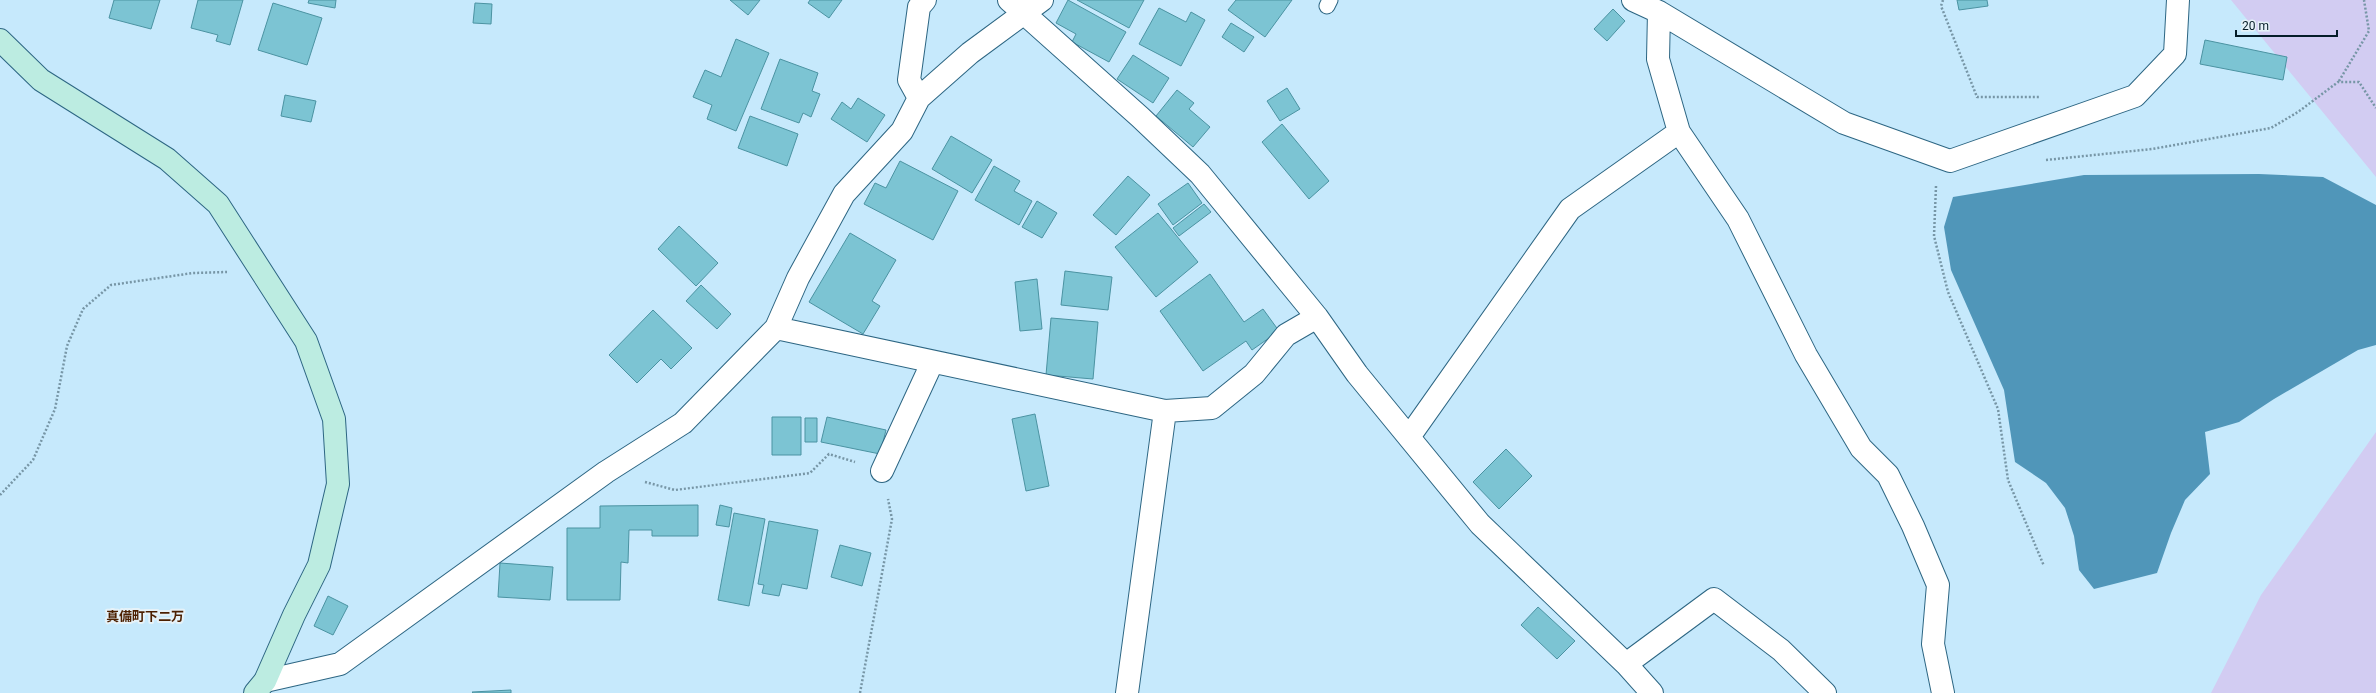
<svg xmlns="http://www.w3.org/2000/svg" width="2376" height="693" viewBox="0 0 2376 693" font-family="Roboto,'Noto Sans JP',sans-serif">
	<rect width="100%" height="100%" fill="#c6e9fc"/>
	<path fill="#d2ccf2" d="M2231,0h145v177z
		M2376,432v261h-165l50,-98z"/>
	<path fill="#5096b9" d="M2259,174l64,3 53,28v140l-18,5 -84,49 -35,23 -34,10 5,42 -25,26 -14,33 -14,40 -63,16 -15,-19 -5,-34 -9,-28 -19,-25 -31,-21 -11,-72 -53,-120 -7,-43 9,-30 131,-22z"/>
	<path fill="#7cc4d3" stroke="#4b93a2" d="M114,0h46l-9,29 -42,-11z
		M198,0h45l-13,45 -14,-4 2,-6 -27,-7z
		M309,0h27l-1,8 -27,-5z
		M730,0h30l-12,15z
		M810,0h32l-13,18 -21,-15z
		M1068,0l58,32 -17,30 -37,-20 4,-8 -20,-11z
		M1077,0h67l-15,28z
		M1236,0h56l-27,37 -37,-27z
		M1957,0h30l1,6 -29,4z
		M273,3l49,15 -15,47 -49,-15z
		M475,3l17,1 -1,20 -18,-1z
		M1159,8l27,14 5,-10 14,8 -24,46 -42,-22z
		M1613,9l12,12 -18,20 -13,-12z
		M1231,23l23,14 -10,15 -22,-15z
		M736,39l33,14 -33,78 -29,-12 5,-14 -19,-8 12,-27 16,7z
		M2205,40l82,17 -4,23 -83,-16z
		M1133,55l36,23 -16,25 -36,-24z
		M780,59l38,14 -6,18 8,3 -9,23 -8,-4 -4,10 -38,-14z
		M1287,88l13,21 -20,12 -13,-20z
		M1177,90l17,13 -5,6 21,18 -17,20 -37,-31z
		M285,95l31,6 -5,21 -30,-6z
		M858,98l27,17 -18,27 -36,-23 11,-17 9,7z
		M750,116l48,18 -11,32 -49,-18z
		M1282,124l47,57 -20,18 -47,-57z
		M951,136l41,24 -20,33 -40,-24z
		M900,161l58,30 -25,49 -69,-36 11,-21 11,5z
		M994,166l26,15 -6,10 18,10 -13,24 -44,-25z
		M1128,176l22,19 -34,40 -23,-20z
		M1188,183l14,20 -29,22 -15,-21z
		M1037,201l20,12 -15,25 -20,-11z
		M1204,204l7,8 -32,24 -6,-8z
		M1158,213l40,49 -42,35 -41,-50z
		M679,226l39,37 -22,23 -38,-37z
		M850,233l46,27 -24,41 8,5 -17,28 -54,-32z
		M1065,271l47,6 -4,33 -47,-5z
		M1210,274l34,48 19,-13 16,22 -27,19 -6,-9 -43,30 -43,-60z
		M1037,279l5,50 -22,2 -5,-49z
		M701,285l30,29 -14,15 -31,-28z
		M653,310l39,38 -21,21 -10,-10 -24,24 -28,-28z
		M1051,318l47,4 -5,57 -47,-4z
		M1035,414l14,72 -23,5 -14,-72z
		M772,417h29v38h-29z
		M827,417l59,13 -6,24 -59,-12z
		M805,418h12v24h-12z
		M1506,449l26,27 -33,33 -26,-27z
		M698,505v31h-46v-6h-23l-1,33 -7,-1 -1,38h-53v-72h33v-22z
		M720,505l12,3 -3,19 -13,-2z
		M734,513l31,6 -16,87 -31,-6z
		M769,521l49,9 -11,59 -25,-5 -3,12 -17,-3 2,-8 -6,-1z
		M840,545l31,8 -9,33 -31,-9z
		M500,563l53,4 -3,33 -52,-3z
		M328,596l20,10 -15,29 -19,-9z
		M1538,607l37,34 -18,18 -36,-34z
		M511,690v3h-38l-1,-1z"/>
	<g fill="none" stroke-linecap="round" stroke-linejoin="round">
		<g stroke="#2d6683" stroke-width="17">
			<path id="lane" d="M1327,6l3,-6"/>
		</g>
		<g stroke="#2d6683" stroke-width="24">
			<path id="street" d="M1009,0l131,117 60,57 117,143 40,57 123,150 146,140 88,-65 67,51 44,43
				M1633,0l26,12 185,111 106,38 185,-65 40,-42 3,-54
				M1659,12l-1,47 21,73 59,87 68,136 55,93 27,27 25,51 25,59 -5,59 10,49
				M919,98l-10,-18 10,-73 6,-7
				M776,328l389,83 47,-3 42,-34 32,-39 31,-18
				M1409,437l161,-228 109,-77
				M882,471l50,-108
				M1626,664l26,29
				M265,681l75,-17 266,-192 77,-49 93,-95 22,-50 46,-84 58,-63 17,-33 51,-45 72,-53
				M1127,693l38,-282"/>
		</g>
		<g stroke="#2d6683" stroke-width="24">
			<path id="secondary" d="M0,40l41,40 126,79 51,45 88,137 28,78 4,65 -19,81 -25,50 -29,66 -10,12"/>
		</g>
		<path stroke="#7796a6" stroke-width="2.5" stroke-dasharray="2 2" stroke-linecap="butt" d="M1943,0l-2,6 36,91h63
			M2339,81l30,-50 -5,-31
			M2046,160l106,-11 119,-21 27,-16 40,-30h21l17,26
			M1936,186l-2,50 14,56 50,117 10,71 36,86
			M645,482l30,8 135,-17 19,-19 26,8
			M0,495l33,-35 22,-51 12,-63 16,-37 28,-24 82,-12 34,-1
			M860,693l32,-174 -4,-20"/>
		<use href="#lane" stroke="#fff" stroke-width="15"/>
		<use href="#street" stroke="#fff" stroke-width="22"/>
		<use href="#secondary" stroke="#bcece1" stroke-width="22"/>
	</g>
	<g text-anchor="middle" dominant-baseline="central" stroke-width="4" stroke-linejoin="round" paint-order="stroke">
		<g font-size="13" font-weight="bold" fill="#4b1f00" stroke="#e6f2f8">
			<text x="145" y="616">真備町下二万</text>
		</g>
	</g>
	<path d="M2236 30v6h101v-6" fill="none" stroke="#051d29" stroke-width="2"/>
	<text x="2242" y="30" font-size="12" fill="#051d29" stroke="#e6f2f8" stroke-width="3" paint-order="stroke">20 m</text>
</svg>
